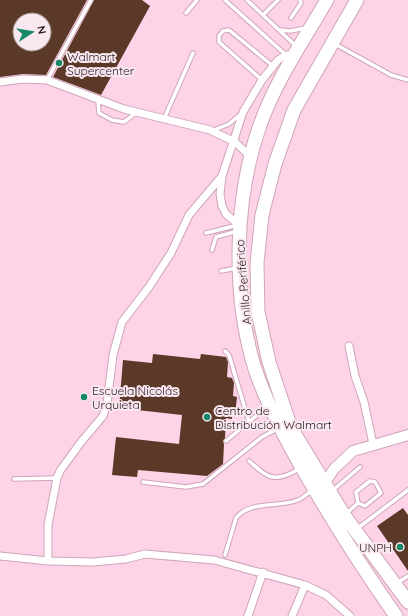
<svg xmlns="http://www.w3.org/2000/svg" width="408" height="616" viewBox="0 0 408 616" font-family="Quicksand,sans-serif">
	<rect width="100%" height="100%" fill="#fed2e7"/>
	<path fill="#5b3928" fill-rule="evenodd" d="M0,0h87l-41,75 -23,-1 -23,3zM20,20h24v24h-24z
		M94,0h48l8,6 -49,89 -48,-18z
		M153,354l47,5 1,-5 25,3 2,5 -1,15 5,1 2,5 -1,13 4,1 -2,18h-3v4l-6,-1 -1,20 -2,3 1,3 -1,20 -16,12 -69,-6 -1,7 -25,-2 4,-38 63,7 3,-29 -63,-7 4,-48 29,3z
		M403,508l5,7v56l-31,-45z"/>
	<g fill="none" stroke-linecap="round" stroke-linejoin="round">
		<g stroke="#cea5b9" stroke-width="5.5">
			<path id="lane" d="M225,0l61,55
				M247,0l49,46
				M186,13l11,-13
				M263,15l15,-15
				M291,18l10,-15 -1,-3
				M281,30l9,1 16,-3
				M335,44l56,31 17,5
				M47,80l44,-80
				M262,80l-43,-38v-6l4,-5 6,-1 44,36
				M98,101l1,12 13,7 12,2 13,-10
				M164,119l29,-66
				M214,130l15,-6 12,-10
				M206,233l32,-8
				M212,250l4,-13 22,-6
				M221,271l16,-3
				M225,351l4,4 20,67
				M226,441l42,-35
				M249,461c20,18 26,22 50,8
				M14,479l43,-1
				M370,481l5,1 6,11 -16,13 -7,-3 -2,-11z
				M143,482l43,5 17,-3 59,-47 15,-8
				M332,491l28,-24
				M347,513l11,-10
				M358,528l50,-38
				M225,555l11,-37c14,-18 43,-10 62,-18 5,-2 9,-6 13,-9
				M397,583l11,-7"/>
		</g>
		<g stroke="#cea5b9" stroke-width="9">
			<path id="street" d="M0,82l23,-3 24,1 77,29 86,21 25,12 16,15
				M239,225l-13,-11 -4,-8 -2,-12 2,-18 21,-64 19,-32 16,-20 8,-5h8
				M349,346l6,30 9,26 9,42
				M0,556l48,5 45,1 33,-3 19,-5 69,6 91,25 21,10 24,21
				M48,561v-36l9,-47 3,-7 21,-29 22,-26 4,-12 6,-49 9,-33 27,-35 22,-34 18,-38 33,-39
				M248,616l15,-44
				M292,616l13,-31"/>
		</g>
		<g stroke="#cea5b9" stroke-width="12">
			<path id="secondary" d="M324,484l10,-15 19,-18 55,-16"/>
		</g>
		<g stroke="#cea5b9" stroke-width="15">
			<path id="highway" d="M327,0c-24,41 -51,80 -67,125 -26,74 -28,170 -5,244 12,36 31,71 50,104 28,49 58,96 91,143
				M357,0l-63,110 -19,54 -13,51 -5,48 1,49 11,50 22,66 53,87 64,87"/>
		</g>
		<use href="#lane" stroke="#fff" stroke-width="3.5"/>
		<use href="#street" stroke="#fff" stroke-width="7"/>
		<use href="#secondary" stroke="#fff" stroke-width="10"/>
		<use href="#highway" stroke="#fff" stroke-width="13"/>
	</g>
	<g fill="#188868" stroke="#fae8f0" stroke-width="1.5">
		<circle cx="59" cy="63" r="4"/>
		<circle cx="84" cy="397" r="4"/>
		<circle cx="207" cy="417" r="4"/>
		<circle cx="400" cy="547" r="4"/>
	</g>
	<g text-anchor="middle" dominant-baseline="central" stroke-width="4" stroke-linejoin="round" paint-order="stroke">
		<g font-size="12" fill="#281920" stroke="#fae8f0" text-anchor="start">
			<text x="67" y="56">Walmart<tspan x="67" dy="14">Supercenter</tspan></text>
			<text x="92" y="390">Escuela Nicolás<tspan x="92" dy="14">Urquieta</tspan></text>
			<text x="215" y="410">Centro de<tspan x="215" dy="14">Distribución Walmart</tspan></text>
			<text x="392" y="547" text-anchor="end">UNPH</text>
		</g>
		<g font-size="12" fill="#281920" stroke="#fae8f0">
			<text transform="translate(243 282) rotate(-95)">Anillo Periférico</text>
		</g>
	</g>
	<g transform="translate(32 32) rotate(78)"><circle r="19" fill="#fae8f0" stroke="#a6959d"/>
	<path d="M0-3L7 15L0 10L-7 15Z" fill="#188868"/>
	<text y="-6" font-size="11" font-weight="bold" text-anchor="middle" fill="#281920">N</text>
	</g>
</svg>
